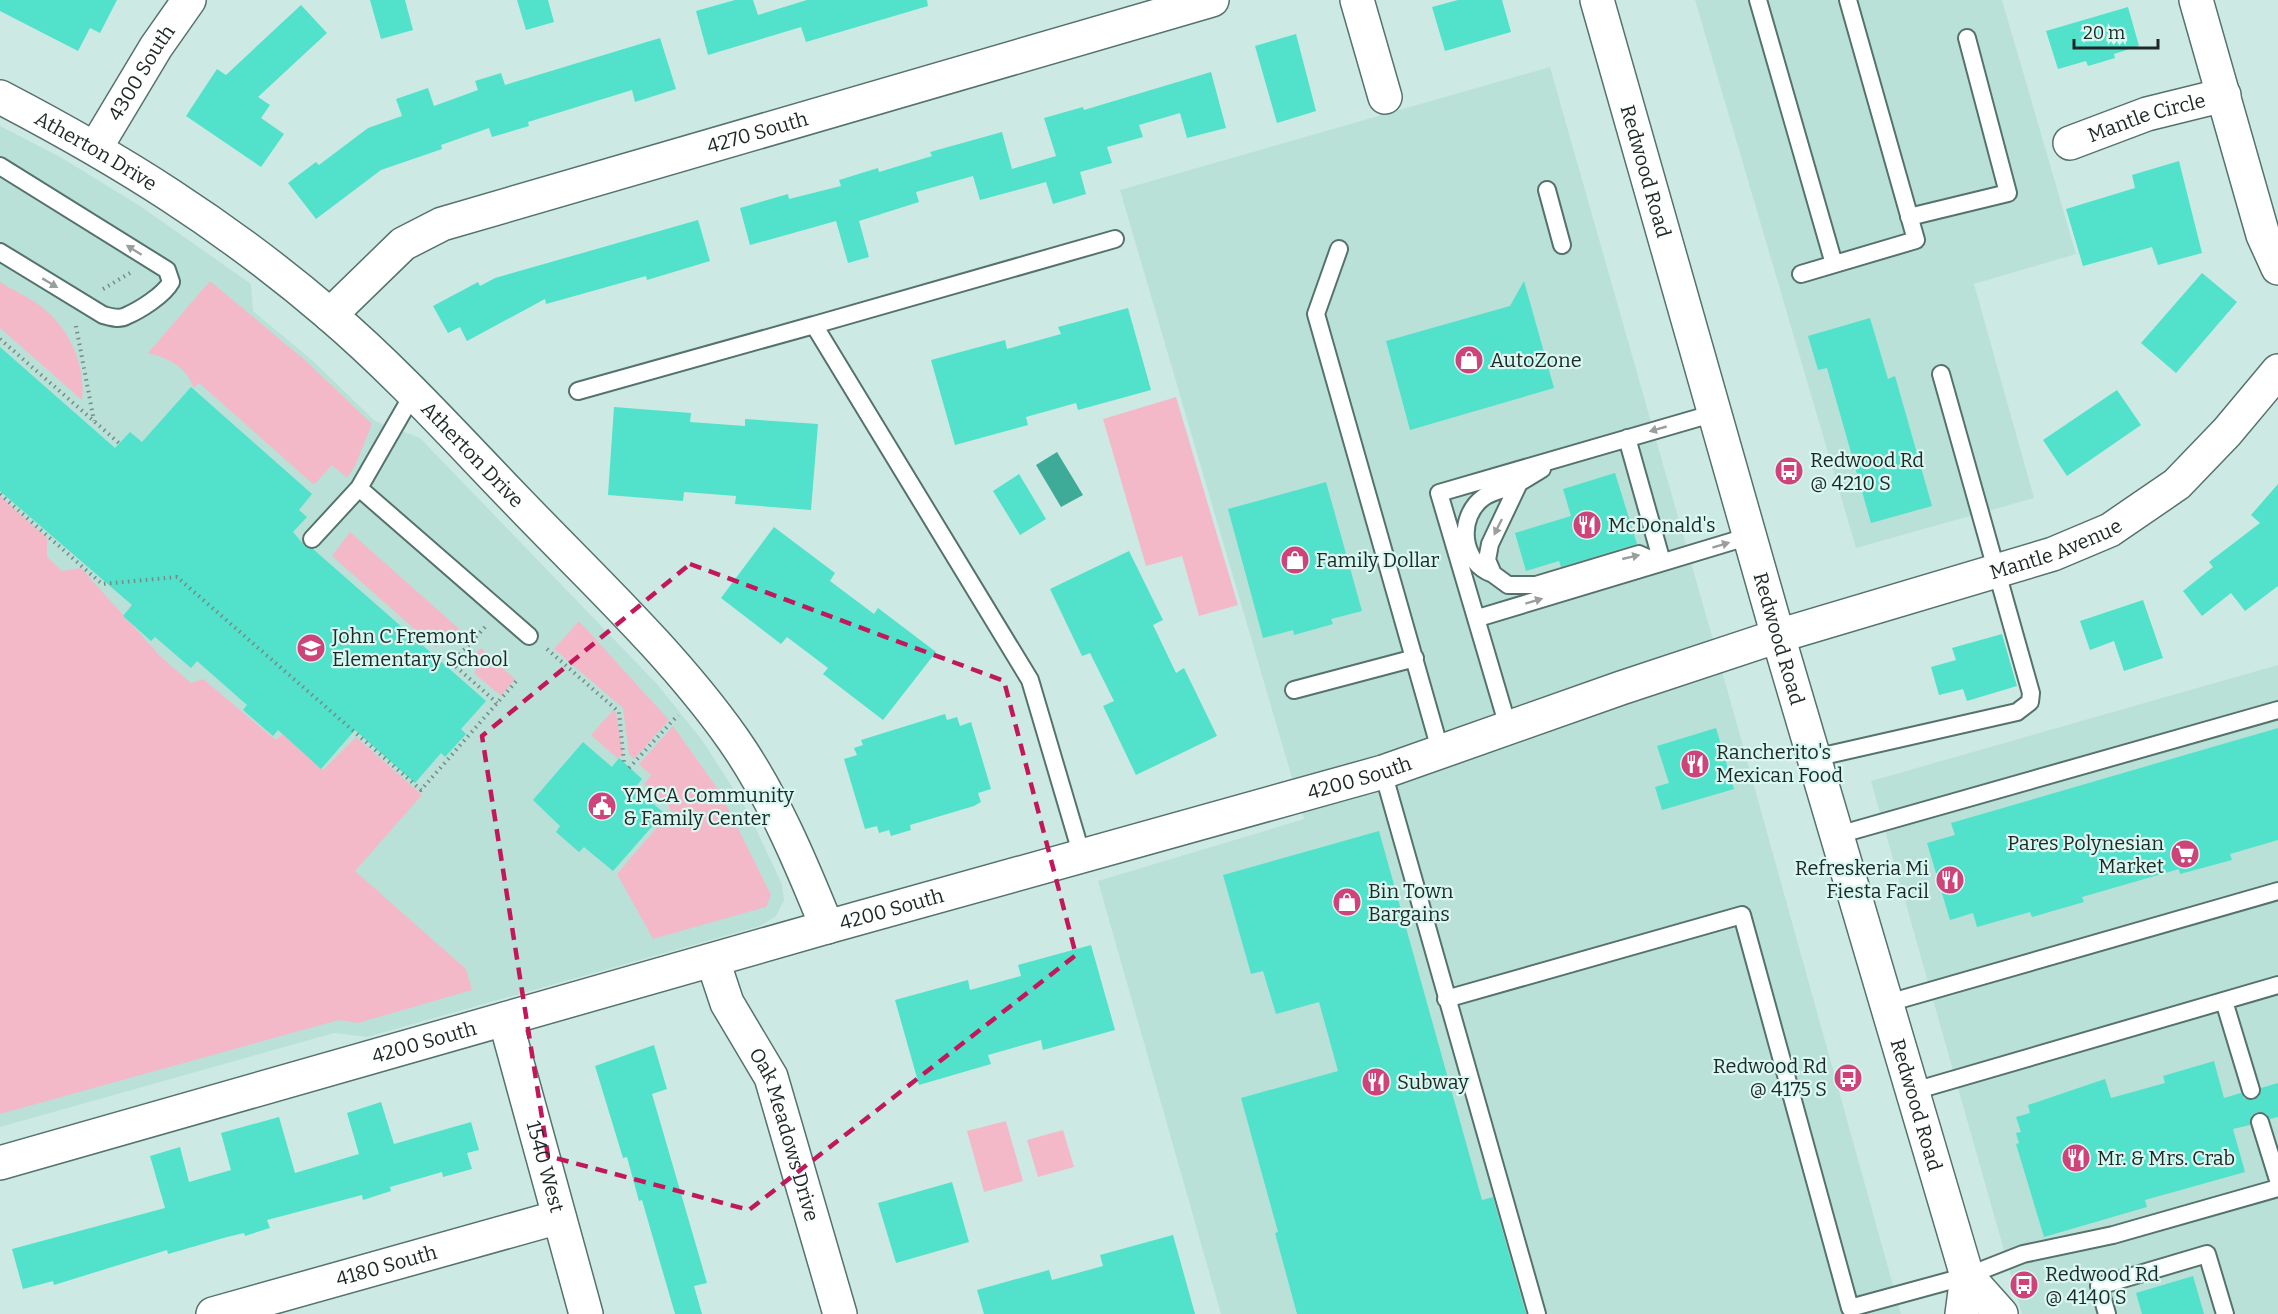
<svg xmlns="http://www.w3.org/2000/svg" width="2278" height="1314" viewBox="0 0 2278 1314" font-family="Bitter,serif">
	<rect width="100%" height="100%" fill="#cceae3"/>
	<path fill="#b9e1d8" d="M1695,0h307l74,254 -102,30 60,214 -178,50z
		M1550,67l181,636 170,611h-680l-123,-433 206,-62 -184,-629z
		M0,126l62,32 78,48 111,78 2,27 60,50 62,60 45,17 237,246 45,56 45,70 35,74 2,16 -8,16 -16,10 -393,111 -33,-4 -334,94z
		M2278,665v649h-256l-151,-533z"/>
	<path fill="#f4b9c9" d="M210,281l96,80 66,63 -17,42 -8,12 -15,-13 -18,20 -115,-102 -5,5c-9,-22 -24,-29 -46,-35z
		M0,282c16,10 38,19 51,33 22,22 35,55 31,85l-82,-72z
		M1176,397l62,208 -39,11 -17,-60 -36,10 -43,-147z
		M0,496l47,42v19l15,14 19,-3 79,88 31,27 12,-4 73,61 6,-6 41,36 33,-33 66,58 -67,76 111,98 6,21 -114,33 -19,-3 -339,94z
		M350,532l115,102c-8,9 -21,5 -29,14l-104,-92z
		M579,621l90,99 -35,39 -5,-4 -6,-47 -69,-59z
		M481,648l34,31 -14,17 -26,-22 1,-21z
		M613,710l3,3 7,40 -5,6 -27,-24z
		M673,726l47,66 51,103 -5,12 -113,32 -36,-65 54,-63 -3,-6 -24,-21 7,-9 -12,-11z
		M1006,1121l17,60 -39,11 -17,-61z
		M1063,1130l11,37 -36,10 -11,-37z"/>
	<path fill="#3eaa98" d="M1057,452l26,43 -22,12 -25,-42z"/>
	<path fill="#52e1ca" d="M0,0h117l-17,33 -10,-5 -12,23 -78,-40z
		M370,0h35l8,30 -32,9z
		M517,0h31l6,22 -28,8z
		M735,0h18l5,15 49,-15h120l1,6 -122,36 -5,-15 -93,28 -12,-44z
		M1458,0h44l9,32 -66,19 -13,-44z
		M301,5l26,28 -69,64 12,8 -9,13 23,16 -23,33 -75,-51 31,-47 9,6z
		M2128,7l11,39 -25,8 1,4 -27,8 -2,-5 -28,8 -12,-38z
		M1296,34l20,77 -39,12 -22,-77z
		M660,38l16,51 -41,13 -3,-12 -104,32 1,4 -37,11 -3,-9 -48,17 1,4 -61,21 -65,49 -28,-36 28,-21 3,3 49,-37 34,-12 -6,-17 32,-11 6,18 44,-16 -3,-9 26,-8 4,12z
		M1211,72l15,56 -39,10 -7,-25 -41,12 4,12 -36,10 5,16 -32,9 6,22 -33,10 -7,-22 -66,18 -7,-24 -57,16 3,10 -60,19 10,36 -21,6 -12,-42 -86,24 -10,-37 48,-14 1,5 52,-13 -2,-6 39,-12 1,4 53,-16 -2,-4 72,-20 10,37 44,-13 -12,-38 39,-11 1,3z
		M2179,161l23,92 -44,12 -6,-18 -69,19 -17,-57 69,-21 -3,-13z
		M698,220l12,41 -63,19 -1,-4 -100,28 -1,-5 -78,42 -7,-14 -12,6 -15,-27 45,-24 2,4 15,-8z
		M2202,273l35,29 -61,71 -35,-30z
		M1524,281l30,107 -144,42 -24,-89 124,-35z
		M1128,308l23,82 -73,20 -2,-7 -50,14 2,8 -73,20 -24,-85 74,-20 2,9 54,-15 -3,-7z
		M1870,318l18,61 7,-3 37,130 -61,17 -44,-155 -9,2 -10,-34z
		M0,347l115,101 15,-16 12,10 49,-55 121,107 -13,16 8,7 -14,15 12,14 8,3 173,152 -25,28 5,5 -21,23 -4,-4 -26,30 -60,-53 -34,39 -43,-39 -5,6 -30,-26 4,-5 -50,-44 -6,7 -36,-31 -4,4 -28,-25 9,-11 -132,-114z
		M2117,390l24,35 -74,51 -24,-36z
		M614,407l77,6 -1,9 55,4v-7l73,5 -7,86 -76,-6 1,-8 -52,-4 -1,9 -75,-6z
		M1615,473l22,71 -76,23 -2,-6 -33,10 -11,-38 56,-17 -8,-27z
		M1019,474l27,45 -26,16 -27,-44z
		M1326,482l36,129 -31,8 2,5 -39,11 -1,-5 -30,8 -35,-129z
		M2278,484v102l-33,25 -14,-18 -29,23 -19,-25 30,-24 -4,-5 51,-39 -9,-8z
		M774,527l61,46 -5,8 44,33 4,-6 58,44 -53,68 -60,-46 5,-6 -41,-31 -6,7 -60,-46z
		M1129,551l34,69 -10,5 23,48 8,-5 33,68 -81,39 -33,-69 11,-5 -24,-48 -8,3 -32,-67z
		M2143,600l20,58 -39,13 -10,-30 -24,9 -10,-29z
		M2002,634l15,52 -50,15 -4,-12 -24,6 -8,-28 25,-7 -4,-12z
		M945,714l2,6 10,-3 3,9 11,-4 20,67 -13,4 3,9 -7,4 -64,19 1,5 -20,6 -2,-6 -10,3 -2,-7 -12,3 -21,-70 13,-4 -3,-7 9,-3 -2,-5z
		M1716,728l18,61 -72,21 -7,-23 14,-4 -12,-37z
		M2278,728v112l-48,14 2,6 -52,14 -1,-5 -97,28 2,5 -52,15 -2,-5 -53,15 -4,-14 -23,7 -23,-77 28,-8 -4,-12z
		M583,742l29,25 7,-9 11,10 12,11 -7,9 29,25 -51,58 -29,-24 -5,5 -23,-20 4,-6 -27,-26z
		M1379,831l103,369 11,-3 33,117h-229l-22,-81 3,-1 -37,-134 97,-27 -19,-69 -43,12 -13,-43 -12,3 -28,-99z
		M1091,945l24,85 -72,20 -2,-10 -53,15 3,9 -72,21 -24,-85 73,-20 2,10 51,-14 -3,-11z
		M654,1045l13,44 -15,5 55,189 -13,3 8,28h-27l-33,-114 -3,1 -12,-44 -4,1 -28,-92z
		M2214,1061l10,37 17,-5 3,5 9,2 6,-3 2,-9 17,-5v34l-8,2 -3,-5 -10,-2 -5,3 -2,10 -17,4 12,43 -100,28 2,7 -103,30 -28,-93 3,-1 -3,-10 5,-1 -5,-15 14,-4 -2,-8 77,-26 6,19 54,-15 -2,-7z
		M381,1102l13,42 77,-22 8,28 -12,3 5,16 -29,8 -1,-5 -52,15 1,4 -28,9 -1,-5 -95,25 3,8 -25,8 -1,-3 -17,4 -59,17 -1,-4 -113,35 -1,-4 -30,8 -11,-40 153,-41 -15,-52 30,-9 9,35 42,-12 -10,-37 58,-16 16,56 64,-19 -12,-41z
		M952,1182l17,60 -73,21 -18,-60z
		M1173,1235l22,79h-211l-7,-24 72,-20 3,10 51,-14 -3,-11z
		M2193,1276l11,38h-62l-6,-21z"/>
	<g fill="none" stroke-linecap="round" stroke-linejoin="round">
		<g stroke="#56726c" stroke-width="20">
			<path id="lane" d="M1758,0l76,264
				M0,166l167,104 4,12c-7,13 -31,28 -45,34 -7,4 -15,1 -23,-1l-103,-63
				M1547,190l15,55
				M1909,217l99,-24 -41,-155
				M1339,249l-23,65 125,439
				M1801,274l115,-34 -68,-240
				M814,325l301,-86
				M578,391l236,-66 216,355 52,176
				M413,394l-54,94 170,148
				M1627,438l35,124
				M1542,469l-23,14 -29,61 -3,16 6,14 15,11h28l103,-31 20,9
				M312,539l47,-51
				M1493,574c-32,-11 -37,-57 -9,-77 9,-6 25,-9 35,-14
				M1478,618l272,-82
				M1294,690l121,-32
				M1509,730l-70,-237 276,-80
				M1814,758l203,-46 13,-10 1,-9 -90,-319
				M1383,772l154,542
				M1838,835l440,-125
				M1446,999l296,-84 108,393 117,-32 56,-22 90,-19 165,-47
				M2224,1001l27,89
				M1888,1003l390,-112
				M1914,1091l364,-106
				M2260,1122l18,58
				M2107,1314l-8,-28 108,-32 18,60"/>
		</g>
		<g stroke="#56726c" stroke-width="36">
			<g id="street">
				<path d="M1357,0l28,97"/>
				<path d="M2196,0l67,235 15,33"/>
				<path id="s1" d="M2070,143l77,-29 77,-19"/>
				<path id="s2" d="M96,147l60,-100 33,-47"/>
				<path id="s3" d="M330,315l73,-71 39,-20 770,-224"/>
				<path id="s4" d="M1778,636l275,-82 57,-24 67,-46 50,-52 51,-61"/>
				<path id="s5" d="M713,961l14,42 44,74 69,237"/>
				<path id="s6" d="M505,1019l81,295"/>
				<path id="s7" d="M213,1314l346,-97"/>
			</g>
		</g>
		<g stroke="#56726c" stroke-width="36">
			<g id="secondary">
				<path id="s8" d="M0,97c121,63 225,128 329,217 68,58 129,126 191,190 73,76 152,149 213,235 40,57 68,124 94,188"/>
				<path id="s9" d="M0,1163l827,-236 556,-155 238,-84 157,-52"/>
			</g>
		</g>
		<g stroke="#56726c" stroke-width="36">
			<g id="primary">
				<path id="s10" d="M1597,0l181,636 189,640 -5,38"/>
				<path d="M1967,1276l34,38"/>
			</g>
		</g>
		<path stroke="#768b86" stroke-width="4" stroke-dasharray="1.5 4.5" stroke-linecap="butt" d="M103,289l27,-16
			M76,326l18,95
			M0,339l119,104
			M0,494l102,90 75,-7 244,213 98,-112
			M485,627l-33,36 45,40
			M547,649l72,63 5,51
			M629,768l49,-53"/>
		<use href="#lane" stroke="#fff" stroke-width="16"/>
		<use href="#street" stroke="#fff" stroke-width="33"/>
		<use href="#secondary" stroke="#fff" stroke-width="33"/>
		<use href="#primary" stroke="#fff" stroke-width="33"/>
	</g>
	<defs><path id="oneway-solid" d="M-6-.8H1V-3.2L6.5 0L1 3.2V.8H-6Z" transform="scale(1.5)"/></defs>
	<g fill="#9a9f9e">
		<use href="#oneway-solid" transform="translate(134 250) rotate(-148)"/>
		<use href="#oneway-solid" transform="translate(50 283) rotate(31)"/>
		<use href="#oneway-solid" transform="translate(1658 429) rotate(164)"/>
		<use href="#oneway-solid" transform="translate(1498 527) rotate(116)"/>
		<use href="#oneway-solid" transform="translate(1721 545) rotate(-17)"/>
		<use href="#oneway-solid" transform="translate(1631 557) rotate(-13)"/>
		<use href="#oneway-solid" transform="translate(1534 601) rotate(-17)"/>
	</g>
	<path fill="none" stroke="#c2185b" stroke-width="4.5" stroke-dasharray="12 8" stroke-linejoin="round" d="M690,564l314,117 72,274 -327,255 -201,-54 -66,-420z"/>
	<defs>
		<g id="shop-disc" transform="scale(1.5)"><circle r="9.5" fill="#ce4379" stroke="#d9f8f1"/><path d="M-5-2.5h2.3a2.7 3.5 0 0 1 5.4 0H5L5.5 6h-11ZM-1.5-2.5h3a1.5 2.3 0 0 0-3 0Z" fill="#fff"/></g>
		<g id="bus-disc" transform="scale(1.5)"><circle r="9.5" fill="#ce4379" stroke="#d9f8f1"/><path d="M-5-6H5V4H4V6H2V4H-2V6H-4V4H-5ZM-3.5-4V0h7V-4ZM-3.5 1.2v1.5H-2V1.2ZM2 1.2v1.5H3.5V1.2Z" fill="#fff"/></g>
		<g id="restaurant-disc" transform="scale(1.5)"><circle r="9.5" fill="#ce4379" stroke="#d9f8f1"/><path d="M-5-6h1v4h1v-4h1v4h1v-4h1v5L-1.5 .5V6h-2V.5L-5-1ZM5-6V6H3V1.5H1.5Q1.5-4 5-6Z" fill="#fff"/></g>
		<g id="school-disc" transform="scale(1.5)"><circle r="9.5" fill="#ce4379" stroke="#d9f8f1"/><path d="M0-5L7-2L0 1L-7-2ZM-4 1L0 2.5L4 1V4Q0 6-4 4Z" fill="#fff"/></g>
		<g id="civic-disc" transform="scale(1.5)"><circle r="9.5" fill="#ce4379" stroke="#d9f8f1"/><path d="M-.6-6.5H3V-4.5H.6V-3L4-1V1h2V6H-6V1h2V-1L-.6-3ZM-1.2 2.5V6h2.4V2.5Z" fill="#fff"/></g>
		<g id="supermarket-disc" transform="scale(1.5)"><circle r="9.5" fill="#ce4379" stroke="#d9f8f1"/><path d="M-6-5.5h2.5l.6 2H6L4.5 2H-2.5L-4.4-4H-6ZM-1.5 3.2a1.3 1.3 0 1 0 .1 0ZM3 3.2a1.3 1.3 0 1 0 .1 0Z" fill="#fff"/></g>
	</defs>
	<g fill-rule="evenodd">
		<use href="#shop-disc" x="1469" y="360"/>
		<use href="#bus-disc" x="1789" y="471"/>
		<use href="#restaurant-disc" x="1587" y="525"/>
		<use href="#shop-disc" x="1295" y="560"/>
		<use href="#school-disc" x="311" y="648"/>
		<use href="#restaurant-disc" x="1695" y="764"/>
		<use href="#civic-disc" x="602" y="806"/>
		<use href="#supermarket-disc" x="2185" y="854"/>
		<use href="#restaurant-disc" x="1950" y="880"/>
		<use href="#shop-disc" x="1347" y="902"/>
		<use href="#bus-disc" x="1848" y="1078"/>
		<use href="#restaurant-disc" x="1376" y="1082"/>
		<use href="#restaurant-disc" x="2076" y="1158"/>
		<use href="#bus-disc" x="2024" y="1285"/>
	</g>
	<g text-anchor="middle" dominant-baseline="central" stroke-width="4.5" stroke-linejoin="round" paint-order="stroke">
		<g font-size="20" fill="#1e2927" stroke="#d9f8f1">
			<text stroke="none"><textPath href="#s2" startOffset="87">4300 South</textPath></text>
			<text stroke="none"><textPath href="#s1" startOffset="81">Mantle Circle</textPath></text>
			<text stroke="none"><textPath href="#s3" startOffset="474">4270 South</textPath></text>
			<text stroke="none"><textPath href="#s8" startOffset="110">Atherton Drive</textPath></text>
			<text stroke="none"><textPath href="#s10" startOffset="178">Redwood Road</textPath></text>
			<text stroke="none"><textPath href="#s8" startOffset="596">Atherton Drive</textPath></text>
			<text stroke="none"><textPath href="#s4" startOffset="291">Mantle Avenue</textPath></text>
			<text stroke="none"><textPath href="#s10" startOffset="664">Redwood Road</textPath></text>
			<text stroke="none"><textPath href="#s9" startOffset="1413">4200 South</textPath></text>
			<text stroke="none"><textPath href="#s9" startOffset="927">4200 South</textPath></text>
			<text stroke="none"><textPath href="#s9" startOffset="441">4200 South</textPath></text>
			<text stroke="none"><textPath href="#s10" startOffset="1150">Redwood Road</textPath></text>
			<text stroke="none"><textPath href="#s5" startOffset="189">Oak Meadows Drive</textPath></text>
			<text stroke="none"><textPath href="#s6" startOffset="153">1540 West</textPath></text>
			<text stroke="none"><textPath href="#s7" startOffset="180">4180 South</textPath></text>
		</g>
		<g font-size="20" fill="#1e2927" stroke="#d9f8f1" text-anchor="start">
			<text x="1490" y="360">AutoZone</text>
			<text x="1810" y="460">Redwood Rd<tspan x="1810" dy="23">@ 4210 S</tspan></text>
			<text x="1608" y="525">McDonald's</text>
			<text x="1316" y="560">Family Dollar</text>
			<text x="332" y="636">John C Fremont<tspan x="332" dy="23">Elementary School</tspan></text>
			<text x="1716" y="752">Rancherito's<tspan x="1716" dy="23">Mexican Food</tspan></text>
			<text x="623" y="795">YMCA Community<tspan x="623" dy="23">&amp; Family Center</tspan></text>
			<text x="2164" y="843" text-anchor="end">Pares Polynesian<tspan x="2164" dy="23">Market</tspan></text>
			<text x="1929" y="868" text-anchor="end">Refreskeria Mi<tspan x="1929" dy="23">Fiesta Facil</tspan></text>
			<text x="1368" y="891">Bin Town<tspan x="1368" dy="23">Bargains</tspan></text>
			<text x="1827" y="1066" text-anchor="end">Redwood Rd<tspan x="1827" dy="23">@ 4175 S</tspan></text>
			<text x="1397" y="1082">Subway</text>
			<text x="2097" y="1158">Mr. &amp; Mrs. Crab</text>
			<text x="2045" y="1274">Redwood Rd<tspan x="2045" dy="23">@ 4140 S</tspan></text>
		</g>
	</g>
	<path d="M2074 39v9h84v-9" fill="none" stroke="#1e2927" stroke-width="3"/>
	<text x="2083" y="39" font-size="18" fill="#1e2927" stroke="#d9f8f1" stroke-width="4.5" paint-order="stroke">20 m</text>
</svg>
